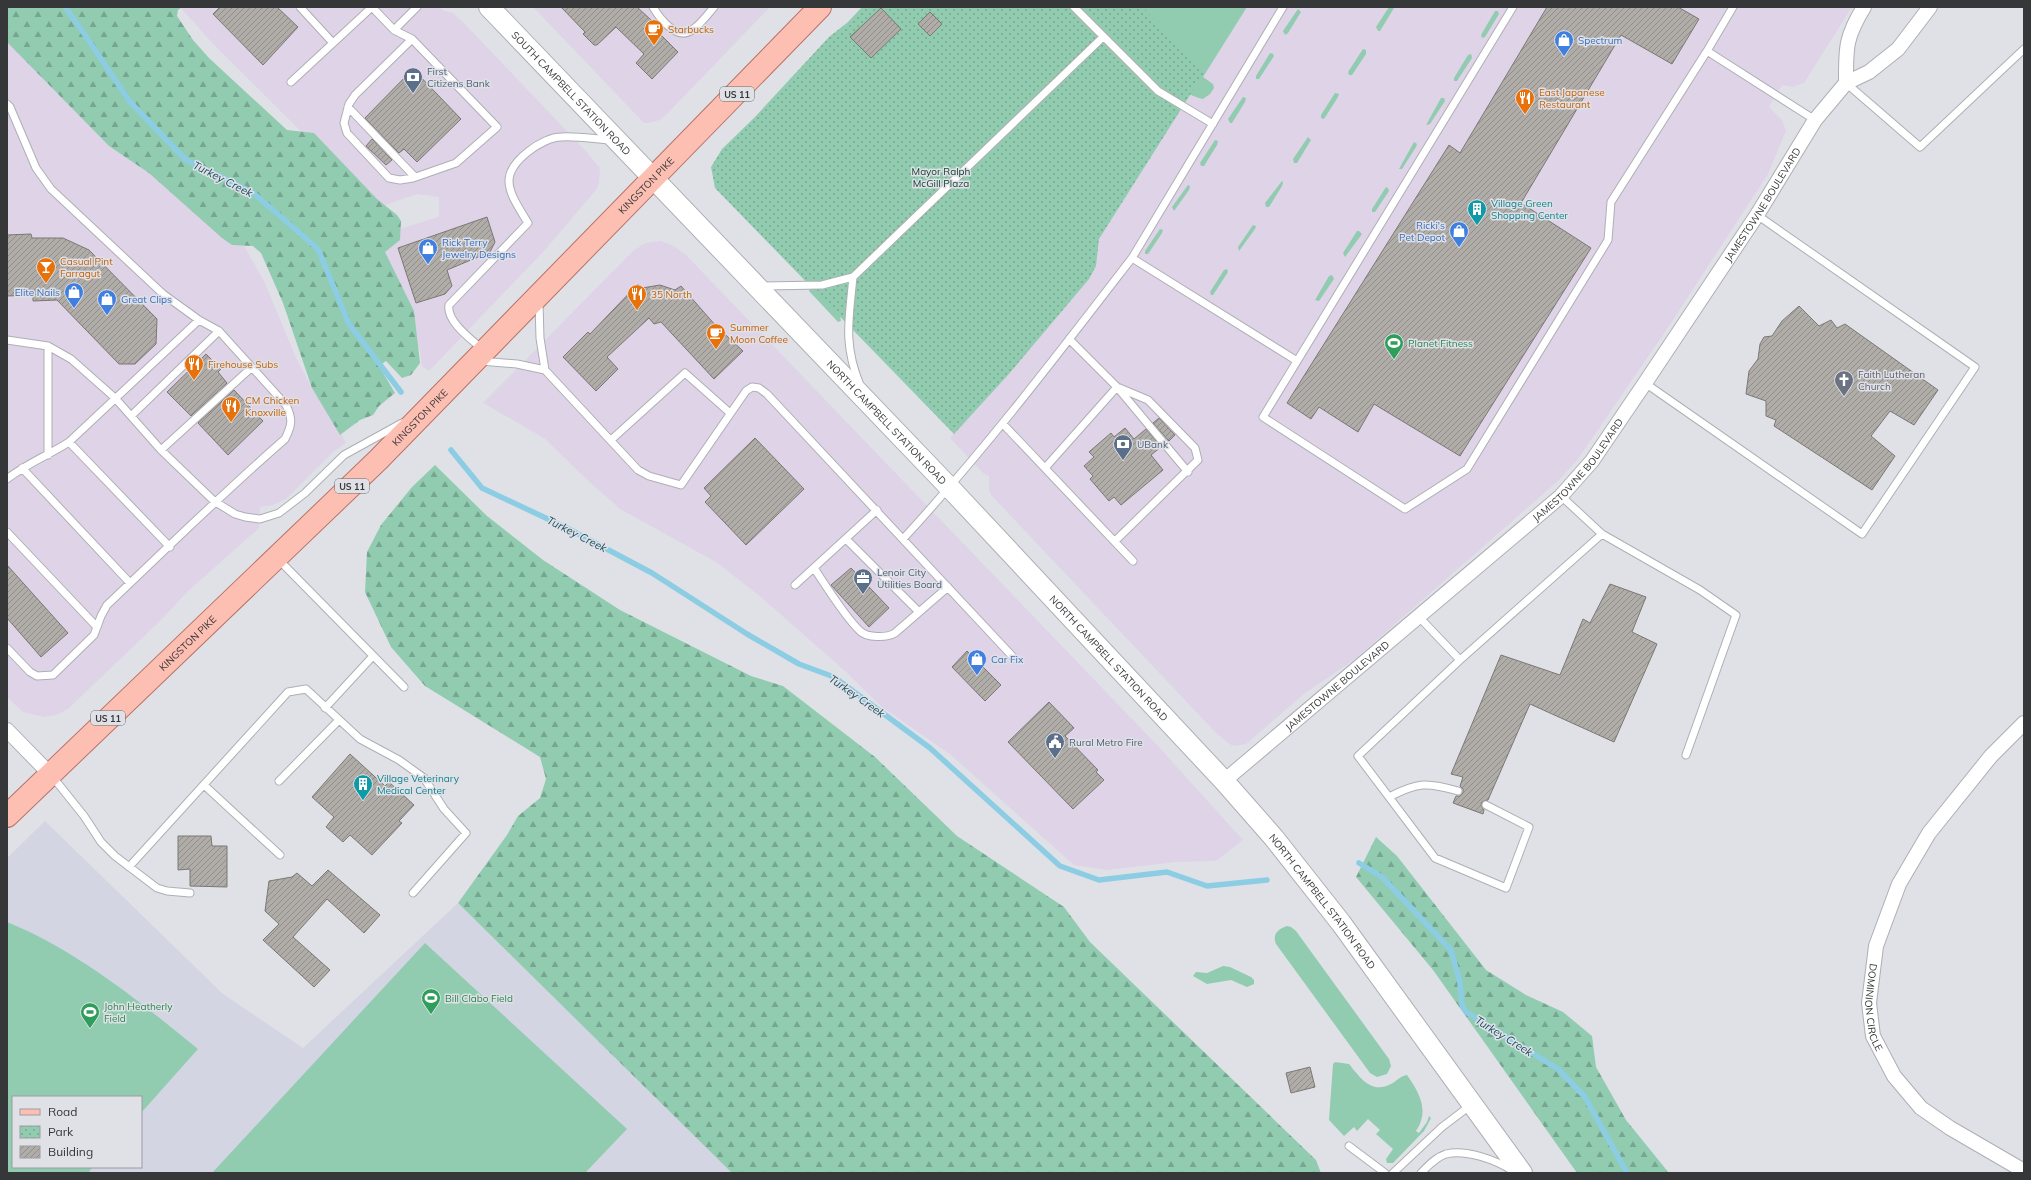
<svg xmlns="http://www.w3.org/2000/svg" width="2031" height="1180" viewBox="0 0 2031 1180" font-family="Mulish,sans-serif">
	<defs>
		<pattern id="forest-firs" width="22" height="20" patternUnits="userSpaceOnUse"><rect width="22" height="20" fill="#91ccb0"/><path d="M5 1l3.5 6h-7zM16 11l3.5 6h-7z" fill="#77a690"/></pattern>
		<pattern id="park-dots" width="8" height="8" patternUnits="userSpaceOnUse"><rect width="8" height="8" fill="#91ccb0"/><path d="M2 2h.1M6 6h.1" fill="none" stroke="#77a690" stroke-width="1.8" stroke-linecap="round"/></pattern>
		<pattern id="building-hatch" width="6" height="6" patternUnits="userSpaceOnUse"><rect width="6" height="6" fill="#b0aca8"/><path d="M-1 1l2-2M0 6l6-6M5 7l2-2" fill="none" stroke="#908d8a"/></pattern>
	</defs>
	<rect width="100%" height="100%" fill="#e0e1e7"/>
	<path fill="#ded3e7" d="M180,7h260l2,3 11,3 11,10 121,127 15,18 -1,15 -3,7 -51,60 -116,121 -7,-5 -2,-16 -21,-23 -15,-57 1,-37 54,-16v-20l-22,-3 -29,10 -15,8 -39,-48 -121,-120z
		M533,7h237l-105,109 -5,4 -12,3h-4z
		M1092,7h760l-48,76 -12,4 -10,-2 -13,22 13,13 4,11 -18,43 -97,149 -93,136 -19,21 -204,179 -51,35 -58,50 -11,2 -4,-1 -14,-11 -226,-239 -2,-5v-14l-5,-2 -34,-36 58,-63 89,-125 2,-11 91,-144z
		M7,30l236,214 22,39 31,75 16,30 25,37 9,18 -13,9 -47,47 -13,6 -13,2 -1,21 -72,64 -25,27 -94,90 -12,6 -12,2 -21,-5 -16,-15z
		M661,241l13,5 12,9 472,491 85,94 -27,21 -40,1 -69,8 -33,-5 -123,-110 -69,-48 -37,-36 -84,-74 -45,-35 -96,-53 -37,-33 -39,-38 -61,-35 151,-153 12,-7z"/>
	<path fill="#d3d5e2" fill-rule="evenodd" d="M45,821l178,173 80,54 155,-145 274,270h-725v-315zM13,1097h128v70h-128z"/>
	<path fill="#91ccb0" d="M1092,7h155l-44,70 10,7 1,4 -4,6 -7,5c-34,-7 -85,-67 -111,-92z
		M1389,7l5,1 -14,23h-2l-2,-4z
		M1298,9l3,3 -13,21 -3,2 -2,-4z
		M1495,11h3l1,3 -14,23 -3,1 -1,-3z
		M1363,49l3,1v4l-14,21h-3l-1,-3z
		M1270,53l3,1 1,2 -15,23h-3v-3z
		M1471,54l1,4 -15,23h-3v-3l14,-23z
		M1335,93l4,1 -1,3 -14,22 -3,-1v-3z
		M1243,97l3,1 -1,4 -13,21h-2l-2,-4z
		M1441,98h3l1,3 -15,23 -4,1z
		M1308,137l3,3 -14,23h-3l-1,-4z
		M1215,140l3,1 -1,4 -13,21h-3l-1,-3z
		M1414,142l3,2 -1,3 -14,22h-3z
		M1282,181l1,2 -1,3 -13,21h-3l-1,-4z
		M1188,185l2,1 -1,4 -15,21 -2,-4z
		M1386,187l2,1 1,3 -14,21h-3v-3z
		M1253,225l3,1 -1,3 -16,22 -1,-4z
		M1160,229l3,1 -1,3 -14,21h-3v-3z
		M1357,231h2l3,3 -17,23 -2,-4z
		M1227,269l1,3 -15,23h-2l-1,-3 14,-22z
		M1332,275l2,4 -15,22 -4,-1 14,-24z
		M835,288l6,33 -3,1 -29,-31 1,-2z
		M7,922c71,29 132,79 191,127l-57,64v-16h-128v70h80l-5,6h-81z
		M1287,926l4,1 5,4 93,128 2,7 -4,8 -10,3 -7,-4 -94,-129c-4,-10 2,-15 11,-18z
		M425,943l202,186 -42,44h-373z
		M1223,966l7,1 21,10 3,3v4l-7,3 -16,-7 -24,4 -14,-8 3,-4 11,1z
		M1335,1062l14,2c10,12 22,31 42,20 6,-3 9,-8 16,-9 12,17 23,36 9,56l3,2 8,-11 2,-6 2,2 -7,13 -31,32h-6l-1,-4 7,-10 -17,-15 4,-4 -12,-11 -11,12 -3,-4 -10,9 -15,-16 4,-56z"/>
	<path fill="url(#forest-firs)" d="M7,7h175l-4,3 -1,6 16,24 16,18 78,72 27,3 63,66 20,16 4,6 -1,19 -15,12 29,59 6,52 -9,12 -9,3 -16,-17 -7,5 16,27 -16,13 -6,9 -13,5 -20,15 -28,-47 -29,-85 -22,-50 -8,-7 -21,-1 -10,-7 -73,-65 -40,-27 -102,-104z
		M435,465l52,51 56,44 77,50 131,66 32,10 92,71 82,79 107,71 26,35 226,218 5,13h-589l-274,-270 49,-68 11,-19 22,-18 6,-19 -6,-22 -115,-71 -34,-39 -26,-55 2,-40 14,-27 31,-38z
		M1376,837l21,19 89,114 40,25 37,17 29,24 4,31 30,53 43,53h-92l-144,-203 -77,-93z"/>
	<path fill="url(#park-dots)" d="M862,7h281l61,66 -105,166 -3,27 -7,13 -81,96 -54,59 -239,-246 -4,-21 11,-18 32,-31 75,-81 19,-15z"/>
	<g fill="none" stroke-linecap="round" stroke-linejoin="round">
		<path stroke="#8ccde4" stroke-width="5.5" d="M65,7l18,25 47,70 56,58 66,32 66,57 31,75 52,68
			M451,450l31,38 85,40 85,45 95,61 52,30 35,13 96,71 130,118 39,14 68,-8 40,14 60,-6
			M1359,863l23,14 69,73 9,33 2,22 4,7 92,57 27,28 42,76"/>
	</g>
	<path fill="url(#building-hatch)" stroke="#7b7874" d="M220,7h57l21,20 -35,38 -50,-51z
		M561,7h76l26,24 -3,3 18,18 -26,27 -16,-16 8,-9 -28,-27 -19,18h-3l-11,-11 2,-2z
		M1547,7h131l21,12 -27,45 -51,-29 -100,168 70,45 -131,208 -86,-52 -16,28 -39,-25 -8,12 -24,-16 162,-258 11,8z
		M881,8l20,21 -30,29 -21,-21z
		M930,12l12,12 -12,12 -12,-12z
		M413,69l48,50 -44,43 -13,-13 -5,4 -34,-35z
		M372,139l20,21 -6,5 -20,-19z
		M487,217l8,25 -5,10 -43,18 5,16 -7,8 -29,9 -18,-55z
		M31,234l1,4h31l26,12 68,69 -1,25 -21,20h-16l-62,-64 -24,1v-6l-26,1v-61z
		M638,284l4,4 18,-3 15,5 6,-4 35,40 27,25 -29,28 -53,-57 -7,2 -5,-6 -42,39 11,12 -22,22 -33,-34 25,-25 2,2z
		M1799,306l20,20 12,-6 6,8 8,-4 93,66 -24,35 -24,-14 -19,25 24,20 -23,34 -98,-64 2,-6 -10,-4v-15l-20,-7 3,-23 9,-12 2,-15 4,-7 8,-1 10,-15z
		M206,354l15,15 -3,3 9,11 -36,33 -24,-24z
		M234,390l29,31 -35,34 -30,-32z
		M1159,418l16,17 -6,6 -16,-18z
		M1125,428l9,11 12,-10 15,18 -10,8 12,15 -42,35 -7,-8 -5,4 -19,-22 3,-3 -9,-10 10,-9 -5,-5 22,-19 3,4z
		M755,438l49,51 -58,56 -41,-43 6,-6 -7,-8z
		M7,565l61,68 -27,24 -34,-39z
		M851,568l38,40 -20,19 -38,-42z
		M1610,584l36,13 -14,35 25,12 -43,98 -84,-38 -42,96 -4,1 -3,2 1,4 2,3 -1,4 -30,-11 3,-7h4l3,-3v-4l-3,-3 3,-9 -12,-3 50,-119 59,20 23,-56 7,4z
		M967,651l34,34 -16,16 -33,-34z
		M1049,702l25,26 -9,8 33,34 -2,2 8,8 -31,29 -65,-67z
		M350,754l35,32 4,-4 25,23 -15,16 3,2 -30,32 -22,-20 -7,7 -17,-15 8,-10 -22,-20z
		M178,836h33l1,10h15v41l-37,-1v-17l-12,1z
		M328,870l52,45 -16,18 -37,-34 -34,38 37,33 -16,17 -51,-47 16,-16 -14,-13 4,-30 23,-4 5,-4 15,13z
		M1310,1067l5,20 -24,6 -5,-20z"/>
	<g fill="none" stroke-linecap="round" stroke-linejoin="round">
		<g stroke="#aeafb4" stroke-width="9">
			<path id="service" d="M300,7l33,36
				M372,7l22,23 18,9 85,88 -41,36 -43,15 -13,2 -11,-2 -42,-45 -3,-10 5,-19 6,-9 57,-56
				M653,7c7,12 24,34 39,23 9,-6 16,-16 22,-23
				M1074,7l84,84 55,33
				M1513,7l-250,410 142,92 62,-40 141,-229 3,-38 96,-151 26,-44
				M394,30l23,-23
				M1707,51l108,69
				M291,82l81,-75
				M1846,83l74,64 104,-98
				M7,104l3,3 26,61 15,21 112,105 36,26 20,11 67,74c7,14 6,20 -1,34 -61,53 -119,110 -178,166l-6,11 -7,19 -41,40 -16,1 -7,-4 -23,-24
				M348,107l67,70
				M1132,258l151,-251
				M853,277c-4,42 -10,67 7,108
				M763,286l59,-1 31,-8 250,-240
				M539,303l1,35 5,32 93,100 11,6 32,9 65,-94 6,-4 7,1 8,6 247,264
				M1069,339l48,48 71,85
				M7,340l41,6 23,13 44,39 46,52 53,51 21,13 10,3 15,2 19,-6 26,-20 39,-38 58,-32
				M48,346v109
				M482,349c-11,-10 -36,-28 -33,-44l79,-82c-7,-12 -19,-28 -19,-42 0,-20 34,-44 52,-44 17,-1 33,2 49,3
				M480,361l37,3 28,6
				M1645,383l217,151 113,-167 -218,-152
				M131,416l88,-85
				M1003,424l130,137
				M611,440l74,-67 45,40
				M69,442l101,105
				M161,450l90,-82
				M22,468l108,115
				M1045,468l72,-81
				M7,479c19,-15 42,-24 62,-37l130,-122
				M1561,496l41,38 98,56 36,25 -50,140
				M7,532l90,95
				M846,539l73,73
				M903,539c82,-89 155,-185 229,-281l165,103
				M1115,541l83,-81 -3,-12 -47,-48 -31,-13
				M278,559l126,128
				M814,568c12,18 31,49 46,63 7,7 27,7 35,2l53,-46
				M795,585l82,-75
				M1419,617l41,43 -102,96 77,102 71,30 23,-61 -43,-22
				M1460,660l142,-126
				M325,708l48,-52
				M52,776l32,40 17,26 14,14 42,32 10,3 23,2
				M279,781l60,-61
				M204,785l76,70
				M1389,797c29,-15 38,-15 69,-6
				M129,867l159,-175 18,-3 54,50 39,21 25,18 20,31 22,24 -53,60
				M1349,1146l36,27
				M1393,1173l49,-46 29,-22
				M1421,1173c7,-7 15,-16 25,-19 20,-5 50,6 67,17"/>
		</g>
		<g stroke="#aeafb4" stroke-width="16">
			<g id="minor">
				<path d="M1846,83c0,-35 -1,-45 18,-76"/>
				<path id="s1" d="M2024,723l-33,33 -62,77 -30,51 -23,62 -7,57 4,33 21,40 27,32 29,20 74,43"/>
				<path d="M7,730l43,44"/>
				<path id="s2" d="M1224,781l337,-285 31,-35 53,-78 112,-168 58,-95 31,-37 23,-11 29,-23 32,-42"/>
			</g>
		</g>
		<g stroke="#aeafb4" stroke-width="22">
			<g id="secondary">
				<path id="s3" d="M489,7l461,481 274,293 50,57 67,85 181,250"/>
			</g>
		</g>
		<g stroke="#b87367" stroke-width="24">
			<g id="primary">
				<path id="s4" d="M7,816l371,-356 442,-453"/>
			</g>
		</g>
		<use href="#service" stroke="#fff" stroke-width="7"/>
		<use href="#minor" stroke="#fff" stroke-width="14"/>
		<use href="#secondary" stroke="#fff" stroke-width="20"/>
		<use href="#primary" stroke="#febfb3" stroke-width="22"/>
	</g>
	<defs>
		<g id="cafe-pin" transform="scale(1)"><path d="M0 17L-7.5 6A9.5 9.5 0 1 1 7.5 6Z" fill="#e8710a" stroke="#e0e1e7"/><path d="M-5.5-4.5H6V0H3Q3 3.5 0 3.5H-2.5Q-5.5 3.5-5.5 0ZM3-3.2v2h1.7v-2ZM-6 4.5H4V6H-6Z" fill="#fff"/></g>
		<g id="shop-pin" transform="scale(1)"><path d="M0 17L-7.5 6A9.5 9.5 0 1 1 7.5 6Z" fill="#3f7fe0" stroke="#e0e1e7"/><path d="M-5-2.5h2.3a2.7 3.5 0 0 1 5.4 0H5L5.5 6h-11ZM-1.5-2.5h3a1.5 2.3 0 0 0-3 0Z" fill="#fff"/></g>
		<g id="bank-pin" transform="scale(1)"><path d="M0 17L-7.5 6A9.5 9.5 0 1 1 7.5 6Z" fill="#5c6f8a" stroke="#e0e1e7"/><path d="M-6-4H6V4H-6ZM0-2.3a2.3 2.3 0 1 0 0 4.6a2.3 2.3 0 1 0 0-4.6Z" fill="#fff"/></g>
		<g id="restaurant-pin" transform="scale(1)"><path d="M0 17L-7.5 6A9.5 9.5 0 1 1 7.5 6Z" fill="#e8710a" stroke="#e0e1e7"/><path d="M-5-6h1v4h1v-4h1v4h1v-4h1v5L-1.5 .5V6h-2V.5L-5-1ZM5-6V6H3V1.5H1.5Q1.5-4 5-6Z" fill="#fff"/></g>
		<g id="building-pin" transform="scale(1)"><path d="M0 17L-7.5 6A9.5 9.5 0 1 1 7.5 6Z" fill="#0f9aa8" stroke="#e0e1e7"/><path d="M-4-6H4V6H1V3H-1V6H-4ZM-2.5-4.3h1.7v1.8h-1.7ZM.8-4.3h1.7v1.8H.8ZM-2.5-1h1.7V.8h-1.7ZM.8-1h1.7V.8H.8Z" fill="#fff"/></g>
		<g id="bar-pin" transform="scale(1)"><path d="M0 17L-7.5 6A9.5 9.5 0 1 1 7.5 6Z" fill="#e8710a" stroke="#e0e1e7"/><path d="M-6-5H6L.8 .8V4.5H3.5V6h-7V4.5H-.8V.8Z" fill="#fff"/></g>
		<g id="stadium-pin" transform="scale(1)"><path d="M0 17L-7.5 6A9.5 9.5 0 1 1 7.5 6Z" fill="#2e9e5b" stroke="#e0e1e7"/><path d="M0-5a6.5 5 0 1 0 0 10a6.5 5 0 1 0 0-10ZM-3.5-1.8h7v3.6h-7Z" fill="#fff"/></g>
		<g id="church-pin" transform="scale(1)"><path d="M0 17L-7.5 6A9.5 9.5 0 1 1 7.5 6Z" fill="#6b7280" stroke="#e0e1e7"/><path d="M-1.2-6h2.4v3.5h3.3v2.4h-3.3V6h-2.4V-.1h-3.3v-2.4h3.3Z" fill="#fff"/></g>
		<g id="office-pin" transform="scale(1)"><path d="M0 17L-7.5 6A9.5 9.5 0 1 1 7.5 6Z" fill="#5c6f8a" stroke="#e0e1e7"/><path d="M-6-3h4V-5.5h4V-3h4V5H-6ZM-1-4.5V-3h2v-1.5ZM-6 0V1H6V0Z" fill="#fff"/></g>
		<g id="civic-pin" transform="scale(1)"><path d="M0 17L-7.5 6A9.5 9.5 0 1 1 7.5 6Z" fill="#5c6f8a" stroke="#e0e1e7"/><path d="M-.6-6.5H3V-4.5H.6V-3L4-1V1h2V6H-6V1h2V-1L-.6-3ZM-1.2 2.5V6h2.4V2.5Z" fill="#fff"/></g>
	</defs>
	<g fill-rule="evenodd">
		<use href="#cafe-pin" x="654" y="29"/>
		<use href="#shop-pin" x="1564" y="40"/>
		<use href="#bank-pin" x="413" y="77"/>
		<use href="#restaurant-pin" x="1525" y="98"/>
		<use href="#building-pin" x="1477" y="209"/>
		<use href="#shop-pin" x="1459" y="231"/>
		<use href="#shop-pin" x="428" y="248"/>
		<use href="#bar-pin" x="46" y="267"/>
		<use href="#shop-pin" x="74" y="292"/>
		<use href="#restaurant-pin" x="637" y="294"/>
		<use href="#shop-pin" x="107" y="299"/>
		<use href="#cafe-pin" x="716" y="333"/>
		<use href="#stadium-pin" x="1394" y="343"/>
		<use href="#restaurant-pin" x="194" y="364"/>
		<use href="#church-pin" x="1844" y="380"/>
		<use href="#restaurant-pin" x="231" y="406"/>
		<use href="#bank-pin" x="1123" y="444"/>
		<use href="#office-pin" x="863" y="578"/>
		<use href="#shop-pin" x="977" y="659"/>
		<use href="#civic-pin" x="1055" y="742"/>
		<use href="#building-pin" x="363" y="784"/>
		<use href="#stadium-pin" x="431" y="998"/>
		<use href="#stadium-pin" x="90" y="1012"/>
	</g>
	<g text-anchor="middle" dominant-baseline="central" stroke-width="3" stroke-linejoin="round" paint-order="stroke">
		<g fill="#e0e1e7" stroke="#696a6d" stroke-width="1">
			<rect x="720" y="87" width="34" height="14" rx="3"/>
			<rect x="335" y="479" width="34" height="14" rx="3"/>
			<rect x="91" y="711" width="34" height="14" rx="3"/>
		</g>
		<g font-size="9" font-weight="bold" fill="#363739">
			<text x="737" y="94">US 11</text>
			<text x="352" y="486">US 11</text>
			<text x="108" y="718">US 11</text>
		</g>
		<g font-size="10" fill="#c56008" stroke="#e0e1e7" text-anchor="start">
			<text x="668" y="29">Starbucks</text>
			<text x="1539" y="92">East Japanese<tspan x="1539" dy="12">Restaurant</tspan></text>
			<text x="60" y="261">Casual Pint<tspan x="60" dy="12">Farragut</tspan></text>
			<text x="651" y="294">35 North</text>
			<text x="730" y="327">Summer<tspan x="730" dy="12">Moon Coffee</tspan></text>
			<text x="208" y="364">Firehouse Subs</text>
			<text x="245" y="400">CM Chicken<tspan x="245" dy="12">Knoxville</tspan></text>
		</g>
		<g font-size="10" fill="#366cbe" stroke="#e0e1e7" text-anchor="start">
			<text x="1578" y="40">Spectrum</text>
			<text x="1445" y="225" text-anchor="end">Ricki's<tspan x="1445" dy="12">Pet Depot</tspan></text>
			<text x="442" y="242">Rick Terry<tspan x="442" dy="12">Jewelry Designs</tspan></text>
			<text x="60" y="292" text-anchor="end">Elite Nails</text>
			<text x="121" y="299">Great Clips</text>
			<text x="991" y="659">Car Fix</text>
		</g>
		<g font-size="10" fill="#4e5e75" stroke="#e0e1e7" text-anchor="start">
			<text x="427" y="71">First<tspan x="427" dy="12">Citizens Bank</tspan></text>
			<text x="1137" y="444">UBank</text>
			<text x="877" y="572">Lenoir City<tspan x="877" dy="12">Utilities Board</tspan></text>
			<text x="1069" y="742">Rural Metro Fire</text>
		</g>
		<g font-size="10" fill="#363739" stroke="#e0e1e7">
			<text stroke="none"><textPath href="#s3" startOffset="119">SOUTH CAMPBELL STATION ROAD</textPath></text>
			<text stroke="none"><textPath href="#s4" startOffset="898">KINGSTON PIKE</textPath></text>
			<text stroke="none"><textPath href="#s2" startOffset="796">JAMESTOWNE BOULEVARD</textPath></text>
			<text stroke="none"><textPath href="#s4" startOffset="574">KINGSTON PIKE</textPath></text>
			<text stroke="none"><textPath href="#s3" startOffset="575">NORTH CAMPBELL STATION ROAD</textPath></text>
			<text stroke="none"><textPath href="#s2" startOffset="472">JAMESTOWNE BOULEVARD</textPath></text>
			<text stroke="none"><textPath href="#s4" startOffset="250">KINGSTON PIKE</textPath></text>
			<text stroke="none"><textPath href="#s3" startOffset="899">NORTH CAMPBELL STATION ROAD</textPath></text>
			<text stroke="none"><textPath href="#s2" startOffset="148">JAMESTOWNE BOULEVARD</textPath></text>
			<text stroke="none"><textPath href="#s3" startOffset="1223">NORTH CAMPBELL STATION ROAD</textPath></text>
			<text stroke="none"><textPath href="#s1" startOffset="333">DOMINION CIRCLE</textPath></text>
		</g>
		<g font-size="10" fill="#11422f" stroke="#e0e1e7">
			<text x="941" y="171">Mayor Ralph<tspan x="941" dy="12">McGill Plaza</tspan></text>
		</g>
		<g font-size="10" fill="#0d838f" stroke="#e0e1e7" text-anchor="start">
			<text x="1491" y="203">Village Green<tspan x="1491" dy="12">Shopping Center</tspan></text>
			<text x="377" y="778">Village Veterinary<tspan x="377" dy="12">Medical Center</tspan></text>
		</g>
		<g font-size="10" fill="#27864d" stroke="#e0e1e7" text-anchor="start">
			<text x="1408" y="343">Planet Fitness</text>
			<text x="445" y="998">Bill Clabo Field</text>
			<text x="104" y="1006">John Heatherly<tspan x="104" dy="12">Field</tspan></text>
		</g>
		<g font-size="10" fill="#5b616d" stroke="#e0e1e7" text-anchor="start">
			<text x="1858" y="374">Faith Lutheran<tspan x="1858" dy="12">Church</tspan></text>
		</g>
		<g font-size="11" font-style="italic" fill="#164d5e" stroke="#e0e1e7">
			<text transform="translate(223 179) rotate(27)">Turkey Creek</text>
			<text transform="translate(577 534) rotate(27)">Turkey Creek</text>
			<text transform="translate(857 696) rotate(35)">Turkey Creek</text>
			<text transform="translate(1504 1036) rotate(32)">Turkey Creek</text>
		</g>
	</g>
	<rect width="2031" height="1180" fill="none" stroke="#363739" stroke-width="16"/>
	<rect x="12" y="1096" width="130" height="72" fill="#e0e1e7" stroke="#9c9da1"/>
	<rect x="20" y="1109" width="20" height="6" fill="#febfb3" stroke="#9c9da1"/>
	<text x="48" y="1116" font-size="12" fill="#363739">Road</text>
	<rect x="20" y="1126" width="20" height="12" fill="url(#park-dots)" stroke="#9c9da1"/>
	<text x="48" y="1136" font-size="12" fill="#363739">Park</text>
	<rect x="20" y="1146" width="20" height="12" fill="url(#building-hatch)" stroke="#9c9da1"/>
	<text x="48" y="1156" font-size="12" fill="#363739">Building</text>
</svg>
